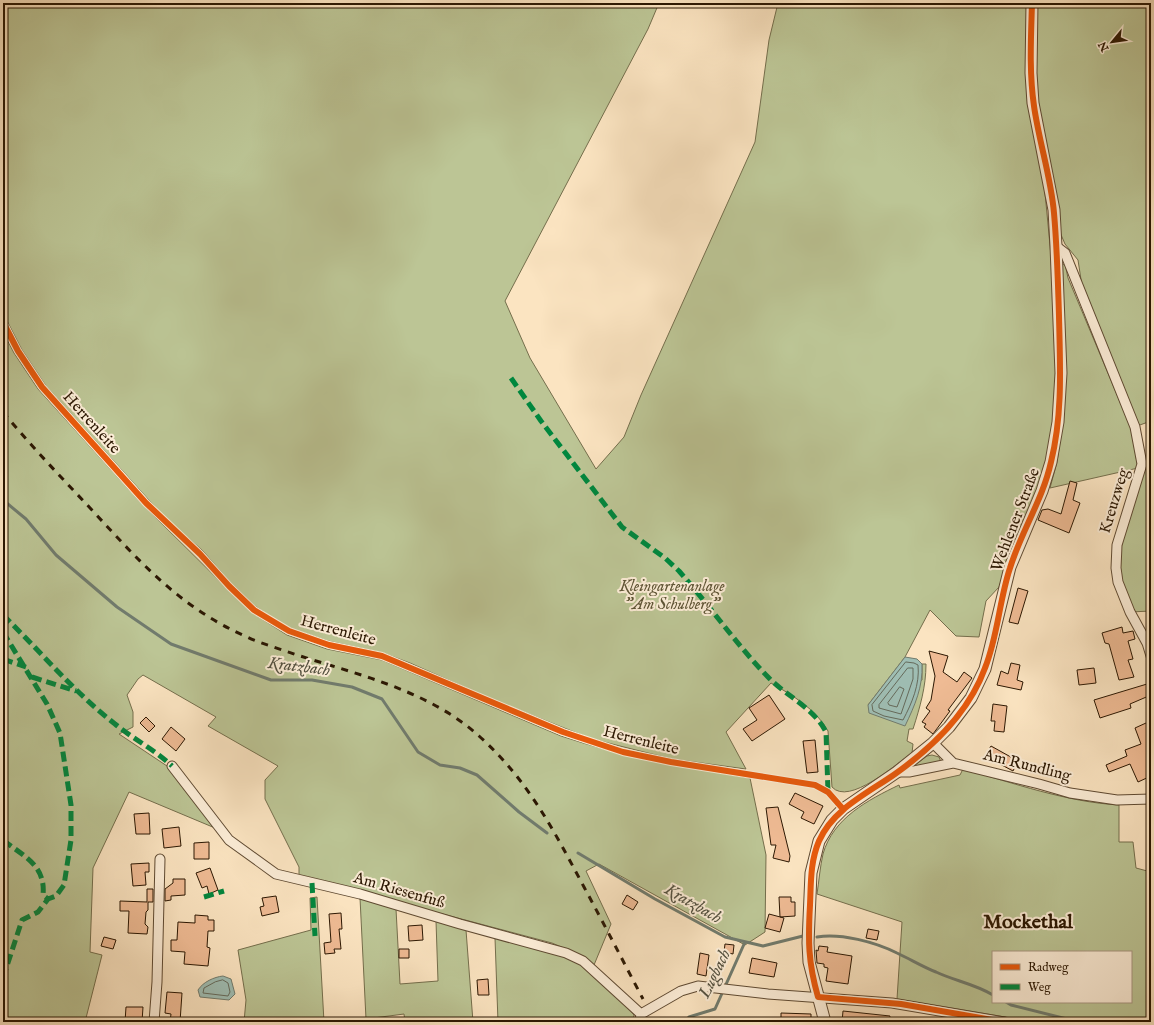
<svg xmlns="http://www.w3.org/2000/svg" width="1154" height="1025" viewBox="0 0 1154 1025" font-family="'IM FELL English',serif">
	<rect width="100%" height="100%" fill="#fbe4c1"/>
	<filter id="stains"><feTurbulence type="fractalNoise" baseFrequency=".005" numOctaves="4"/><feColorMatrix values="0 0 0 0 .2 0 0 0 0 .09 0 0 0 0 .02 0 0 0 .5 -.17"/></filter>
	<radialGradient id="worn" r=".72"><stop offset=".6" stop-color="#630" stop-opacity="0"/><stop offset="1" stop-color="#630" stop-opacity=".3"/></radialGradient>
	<path fill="#bcc595" stroke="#746e4c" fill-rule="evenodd" d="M3,3h656l-11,26 -143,272 25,57 66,111 28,-32 17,-42 114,-253 14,-102 9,-37h249l24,253 6,113 -4,52 -7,41 -8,30 -31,71 -8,24 -13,14 -7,36 -23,-1 -26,-26 -25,47 -37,48 54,-25v-16h4c0,23 -6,43 -13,65h-4l-2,12 6,3 -1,9c-16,11 -63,53 -80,34l-4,-56c-12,-22 -36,-36 -57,-48l-45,49 20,37 -74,-10 -80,-20 -101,-40 -81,-36 -27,-10 -55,-12 -39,-13 -18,-11 -16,-11 -25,-24 -28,-32 -36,-31 -120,-133 -24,-36 -19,-37z
		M1037,3h114v418l-14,5 -55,-140 -4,-26 -13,-16 -6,-14 -18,-106 -6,-52z
		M1065,264l3,14 63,150 7,40 -88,20 7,-26 6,-41 -3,-156z
		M3,332l11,21 24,36 105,116 108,107 36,23 40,14 55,11 179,76c62,21 125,31 189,42l16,77 -1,77 -20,13 -146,-81 -13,7 25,53 -17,41 -9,-8 -33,-14 -253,-67v-9l-34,-68v-19l13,-14 -70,-40 8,-9 -73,-42 -5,4 -11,16 6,17v15l-14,7 51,34 45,60 -86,-36 -36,76 -3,84 12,3 -17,67h-82z
		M1151,463v148l-21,1 -14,-44 26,-104z
		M932,755l7,2 2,5 -29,5 15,-11z
		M963,769c51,14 103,33 156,36v37h14l3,26 15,4v150h-116l-138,-23 5,-77 -85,-28c2,-13 3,-27 6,-40 10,-36 45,-54 76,-69l1,3 60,-13zM993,952h138v50h-138z
		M317,897l7,125h-80l2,-22 -8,-50 73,-20 -1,-32z
		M360,898l36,11 4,75 38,-3 -2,-60 30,9 7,92h-68l-1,-8 -38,5z
		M495,938l56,13 28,11 50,46 5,7 -1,7h-135z"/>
	<path fill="#9fbeb4" stroke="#717b6d" d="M905,657l12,2 5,5c1,23 -7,41 -17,62l-36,-13 -1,-8z
		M223,976l8,3 4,15 -6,6 -29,-3 -2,-7c5,-8 16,-13 25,-14z"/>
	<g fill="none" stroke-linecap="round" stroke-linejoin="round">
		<path stroke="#656a5b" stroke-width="1" d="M906,662l8,1 4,2c2,19 -6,38 -15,55l-19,-4 -11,-5 -1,-6z
			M908,668h5v11l-12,35 -22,-6v-3z
			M900,687l4,2 -7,18 -8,-2 -1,-2z
			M223,980l5,3 2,9 -2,4 -25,-3 1,-5 11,-6z"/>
		<path stroke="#717b6d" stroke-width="3" d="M3,500l23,19 30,36 61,52 54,37 100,36h41l40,7 30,12 36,53 22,13 20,3 17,7 42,37 28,21
			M578,853l77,46 70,38 38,9 40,-10
			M817,937c24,-4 58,5 80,16 13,6 26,14 39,19 19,9 39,12 57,23
			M1006,1002l5,3 68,17
			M684,1022l5,-5 26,-8 30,-67"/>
	</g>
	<path fill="#efbb94" stroke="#2b1702" d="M1070,481l7,2 -4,17 7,3 -11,30 -31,-13 4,-10 6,-1 13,5z
		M1018,588l10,3 -10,33 -9,-2z
		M1122,627l1,6 10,-2 2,8 -7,2 5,18 -5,1 6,17 -15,3 -10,-36 -4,-1 -3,-10z
		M929,651l19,5 -5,16 14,10 7,-10 8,6 -24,32 2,1 -17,23 -9,-7 2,-3 -4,-2 8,-11 -4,-3 5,-8 4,-24z
		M1011,663l9,2 -3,15 6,2 -2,8 -24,-5 4,-14 7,3z
		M1094,668l2,15 -17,2 -2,-15z
		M1147,684l4,6v5l-21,9 1,4 -31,10 -6,-18z
		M769,695l16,24 -33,22 -9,-12 14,-9 -8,-12z
		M993,704l14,2 -3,26 -10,-1 1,-10h-4z
		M146,717l9,9 -6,6 -9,-9z
		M1146,723l5,9v44l-13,6 -8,-18 -21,8 -3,-7 21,-9 -2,-6 16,-6 -6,-16z
		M171,727l14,12 -9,12 -14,-12z
		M815,740l3,32 -11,1 -4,-32z
		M991,746l27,15 -5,10 -28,-15z
		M795,793l28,13 -9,18 -13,-6 3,-6 -15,-8z
		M778,807l12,49 -1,6 -16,-4 3,-13h-5l-5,-37z
		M149,813l1,21h-14l-2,-20z
		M179,827l2,19 -17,2 -2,-19z
		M209,842v17h-15v-16z
		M149,863v9h-4l1,13 -13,1 -2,-22z
		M210,868l8,22 -9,4 -2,-8 -5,2 -6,-15z
		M173,879h12v16l-14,1v4l-6,1v-12l8,-6z
		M147,889h6v13h-5v8l-2,2 -1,12 3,3 -1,7 -19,-1 1,-22h-9v-10l27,1z
		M627,895l11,7 -5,8 -11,-6z
		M276,896l3,16 -17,4 -2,-9 4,-1 -2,-8z
		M779,897h12v5h4v14l-15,1z
		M341,913l1,16h-3l2,20h-7l1,4 -10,1 -1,-11 7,-1 -2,-28z
		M769,914l15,4 -4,14 -15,-4z
		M195,915l13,1v4h6v11h-6l-1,16 3,1 -2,18 -24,-2 1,-12 -14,-1v-11h6l1,-18 17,1z
		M422,925l1,15 -14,1 -1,-15z
		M868,929l11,2 -2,9 -11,-2z
		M104,937l12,3 -3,9 -12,-3z
		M725,944l9,1 -1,9 -9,-2z
		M819,946l9,1 -1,5 25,4 -4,28 -22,-3 2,-13 -4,-1v-3l-7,-1 -1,-13 2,1z
		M399,949h10v9h-10z
		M700,953l9,2 -3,21 -9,-2z
		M752,958l25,5 -3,14 -25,-4z
		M488,979l1,16h-11l-1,-15z
		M167,992l15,1 -2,29h-10l1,-8 -6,-1z
		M126,1007h17l-1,15h-17z
		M843,1011l47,5 -1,6h-47z
		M781,1013l30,1v8h-30z"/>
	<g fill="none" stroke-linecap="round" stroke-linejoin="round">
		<g stroke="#5f4a32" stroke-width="6">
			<path id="service" d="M3,322l15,29 24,36 104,116 54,51 29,32 25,24 35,21 40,14 53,11 181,76 60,20 48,10 144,23 13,7 15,17
				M1142,464l9,-1"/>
		</g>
		<g stroke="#5f4a32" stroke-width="11">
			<path id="minor" d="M1056,246l9,7 70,174 7,37 -25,81 -1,23 2,14 12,30 17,31 4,13
				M933,743l20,20
				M172,766l57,74 47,34 84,20 100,30 106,29 17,8 58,53
				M897,772h12l44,-9 86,21 31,9 47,7 34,-1
				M154,1022l3,-40 3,-123
				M640,1022l1,-8 40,-23 17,-5 70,8 124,9 112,19"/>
		</g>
		<g stroke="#5f4a32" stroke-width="13">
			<path id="tertiary" d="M825,1022l-16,-60 -1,-19 3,-70 8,-32 13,-21 11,-11 54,-37 36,-29 16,-16 22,-29 14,-29 25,-102 32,-76 9,-29 7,-40 3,-49 -5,-127 -2,-36 -21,-107 -2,-30 1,-70"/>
		</g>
		<use href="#service" stroke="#fcedd7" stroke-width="4.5"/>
		<use href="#minor" stroke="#fcedd7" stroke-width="9"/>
		<use href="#tertiary" stroke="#fcedd7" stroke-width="11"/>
		<path stroke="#2b1702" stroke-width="3" stroke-dasharray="7 7" stroke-linecap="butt" d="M3,412c28,34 58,65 88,97 49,53 88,98 156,128 12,6 25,9 38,14 65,22 141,37 194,85 49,44 74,93 105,151 20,37 39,74 59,112"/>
		<path stroke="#00873e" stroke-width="5" stroke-dasharray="10 5" stroke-linecap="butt" d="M511,378l30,43 81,106 43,31 14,13c31,35 57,73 89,106 18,19 46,31 58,55l2,60
			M3,615c37,36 71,77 112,109 18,15 39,25 57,42
			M3,632l44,72 13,29 11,72v35l-7,45 -8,11 -8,3 -5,-4c3,-30 -20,-39 -40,-55
			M3,659l23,8
			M32,677l44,14
			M312,883l3,53
			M204,897l20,-6
			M3,978l19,-58 16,-8 10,-13"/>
		<g stroke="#fcedd7" stroke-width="8">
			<path id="cycleway" d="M3,322l15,29 24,36 104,116 54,51 29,32 25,24 35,21 40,14 53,11 181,76 60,20 48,10 144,23 13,7 15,17
				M1004,1022l-103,-18 -83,-7c-10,-35 -10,-57 -8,-92 1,-21 0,-43 9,-64 14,-32 49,-48 76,-67 38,-27 74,-62 90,-106 13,-32 14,-67 25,-100 11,-36 33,-69 41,-106 12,-48 9,-98 8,-146 -1,-35 -2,-69 -5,-103 -3,-36 -15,-71 -20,-107 -5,-34 -3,-69 -2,-103"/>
		</g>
		<use href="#cycleway" stroke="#e8590c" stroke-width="6"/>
	</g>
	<g text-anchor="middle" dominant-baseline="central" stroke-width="4" stroke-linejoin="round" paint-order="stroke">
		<g font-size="16" fill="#2b1702" stroke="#fcedd7">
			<text transform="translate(91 423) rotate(48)">Herrenleite</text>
			<text transform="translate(1115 501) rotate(-73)">Kreuzweg</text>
			<text transform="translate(1016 520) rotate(-69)">Wehlener Straße</text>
			<text transform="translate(338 631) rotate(15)">Herrenleite</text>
			<text transform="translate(641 741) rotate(14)">Herrenleite</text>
			<text transform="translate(1027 766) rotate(14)">Am Rundling</text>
			<text transform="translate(399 891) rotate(16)">Am Riesenfuß</text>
		</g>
		<g font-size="16" font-style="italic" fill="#5e5435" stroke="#fcedd7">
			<text x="672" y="587">Kleingartenanlage<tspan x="672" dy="18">"Am Schulberg"</tspan></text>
		</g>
		<g font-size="17" font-style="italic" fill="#545140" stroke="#fcedd7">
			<text transform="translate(299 667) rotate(7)">Kratzbach</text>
			<text transform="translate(693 904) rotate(30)">Kratzbach</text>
			<text transform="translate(715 974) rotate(-64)">Lugbach</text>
		</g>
		<g font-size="20" font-weight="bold" fill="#2b1702" stroke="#fcedd7">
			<text x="1028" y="922">Mockethal</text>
		</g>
	</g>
	<rect width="1154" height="1025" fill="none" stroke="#fbe4c1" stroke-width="16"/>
	<rect x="4" y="4" width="1146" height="1017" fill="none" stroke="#2b1702" stroke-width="2"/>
	<rect x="8" y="8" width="1138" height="1009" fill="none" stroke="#2b1702"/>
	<rect x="992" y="951" width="140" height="52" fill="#fcedd7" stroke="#a89782"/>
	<rect x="1000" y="964" width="20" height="6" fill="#e8590c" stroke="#a89782"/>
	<text x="1028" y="971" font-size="12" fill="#2b1702">Radweg</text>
	<rect x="1000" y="984" width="20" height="6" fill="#00873e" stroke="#a89782"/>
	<text x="1028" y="991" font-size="12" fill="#2b1702">Weg</text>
	<g transform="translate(1112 42) rotate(241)" stroke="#fcedd7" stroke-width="3" paint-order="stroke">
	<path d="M0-3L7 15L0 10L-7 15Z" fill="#2b1702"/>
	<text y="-6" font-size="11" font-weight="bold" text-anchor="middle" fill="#2b1702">N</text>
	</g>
	<rect width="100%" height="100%" filter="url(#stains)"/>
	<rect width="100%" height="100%" fill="url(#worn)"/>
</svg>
